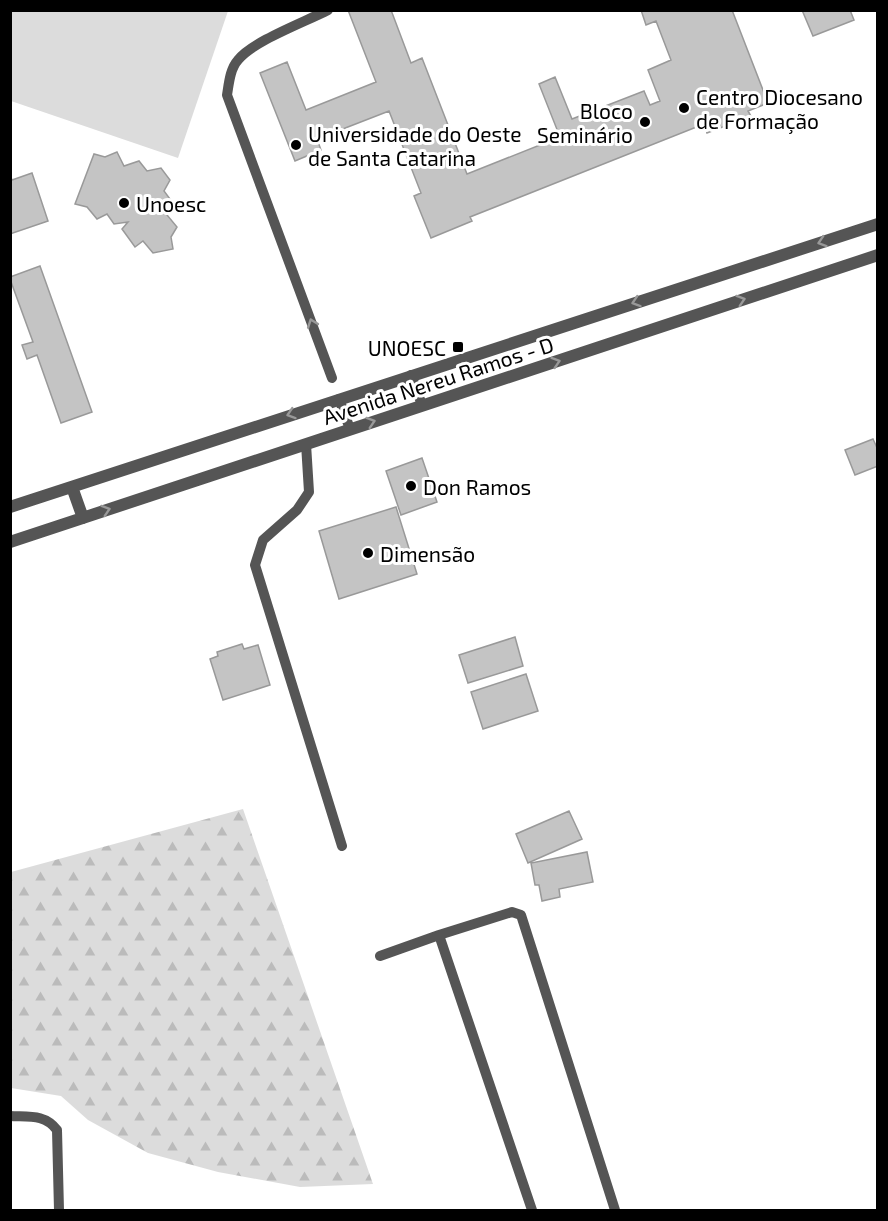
<svg xmlns="http://www.w3.org/2000/svg" width="888" height="1221" viewBox="0 0 888 1221" font-family="'Exo 2',sans-serif">
	<defs>
		<pattern id="forest-firs" width="22" height="20" patternUnits="userSpaceOnUse" patternTransform="scale(1.5)"><rect width="22" height="20" fill="#dcdcdc"/><path d="M5 1l3.5 6h-7zM16 11l3.5 6h-7z" fill="#bbb"/></pattern>
	</defs>
	<rect width="100%" height="100%" fill="#fff"/>
	<path fill="#dcdcdc" d="M11,10l217,1 -50,147 -167,-57z"/>
	<path fill="url(#forest-firs)" d="M243,809l130,375 -73,3 -82,-15 -70,-19 -60,-33 -27,-24 -50,-8v-216z"/>
	<path fill="#c4c4c4" stroke="#999" stroke-width="1.5" d="M348,10h43l20,53 11,-5 45,116 93,-37 -21,-53 16,-7 17,42 72,-28 6,14 10,-4 -12,-31 23,-10 -15,-39 -10,4 -5,-15h91l36,93 -20,8 3,5 -44,17 -3,-9 -234,93 2,4 -41,17 -17,-42 7,-3 -32,-82 -72,28 4,11 -26,11 -35,-88 27,-11 19,48 70,-28z
		M802,10h48l4,10 -41,16z
		M117,152l7,14 15,-5 8,10 14,-3 9,12 -6,11 9,12 -6,12 10,12 -6,10 2,12 -20,4 -10,-12 -8,6 -13,-18 6,-7 -14,2 -7,-10 -10,5 -10,-12 -12,-3 19,-50 11,3z
		M32,173l16,48 -38,13v-59l2,5z
		M40,266l52,146 -31,11 -24,-68 -10,4 -5,-14 11,-3 -23,-63v-2z
		M873,439l5,11v16l-23,9 -10,-25z
		M422,458l15,44 -36,13 -15,-44z
		M396,507l21,67 -78,25 -20,-68z
		M515,637l8,29 -55,17 -9,-28z
		M242,644l2,5 14,-4 12,40 -47,15 -13,-41 8,-3 -1,-4z
		M526,674l12,37 -55,18 -12,-37z
		M569,811l13,28 -54,24 -12,-29z
		M587,852l6,30 -34,7 1,8 -18,4 -3,-16h-4l-4,-22z"/>
	<g fill="none" stroke-linecap="round" stroke-linejoin="round">
		<path stroke="#555" stroke-width="10" d="M328,10c-23,12 -75,31 -90,50 -8,9 -9,23 -11,35l105,283
			M411,375l11,30
			M339,399l11,30
			M306,444l3,48 -12,18 -34,30 -8,25 87,281
			M439,935l73,-23 9,3 94,295
			M380,956l59,-21 93,275
			M10,1116c19,1 35,-2 47,14l2,80"/>
		<path stroke="#555" stroke-width="12" d="M72,487l11,31
			M10,507l868,-283
			M10,542l868,-287"/>
	</g>
	<defs><path id="oneway-chevron" d="M-2-3.5L2.5 0L-2 3.5" fill="none" stroke-width="1.6" stroke-linecap="round" stroke-linejoin="round" transform="scale(1.5)"/></defs>
	<g stroke="#999">
		<use href="#oneway-chevron" transform="translate(822 242) rotate(162)"/>
		<use href="#oneway-chevron" transform="translate(741 300) rotate(-18)"/>
		<use href="#oneway-chevron" transform="translate(636 302) rotate(162)"/>
		<use href="#oneway-chevron" transform="translate(312 323) rotate(-110)"/>
		<use href="#oneway-chevron" transform="translate(556 362) rotate(-18)"/>
		<use href="#oneway-chevron" transform="translate(291 414) rotate(162)"/>
		<use href="#oneway-chevron" transform="translate(371 422) rotate(-18)"/>
		<use href="#oneway-chevron" transform="translate(106 510) rotate(-18)"/>
	</g>
	<g fill="#000" stroke="#fff" stroke-width="2">
		<circle cx="684" cy="108" r="6"/>
		<circle cx="645" cy="122" r="6"/>
		<circle cx="296" cy="145" r="6"/>
		<circle cx="124" cy="203" r="6"/>
		<rect x="452" y="341" width="12" height="12" rx="3"/>
		<circle cx="411" cy="486" r="6"/>
		<circle cx="368" cy="553" r="6"/>
	</g>
	<g text-anchor="middle" dominant-baseline="central" stroke-width="6" stroke-linejoin="round" paint-order="stroke">
		<g font-size="21" fill="#000" stroke="#fff" text-anchor="start">
			<text x="696" y="96">Centro Diocesano<tspan x="696" dy="24">de Formação</tspan></text>
			<text x="633" y="110" text-anchor="end">Bloco<tspan x="633" dy="24">Seminário</tspan></text>
			<text x="308" y="133">Universidade do Oeste<tspan x="308" dy="24">de Santa Catarina</tspan></text>
			<text x="136" y="203">Unoesc</text>
			<text x="446" y="347" text-anchor="end">UNOESC</text>
			<text x="423" y="486">Don Ramos</text>
			<text x="380" y="553">Dimensão</text>
		</g>
		<g font-size="21" fill="#000" stroke="#fff">
			<text transform="translate(438 380) rotate(-18)">Avenida Nereu Ramos - D</text>
		</g>
	</g>
	<rect width="888" height="1221" fill="none" stroke="#000000" stroke-width="24"/>
</svg>
